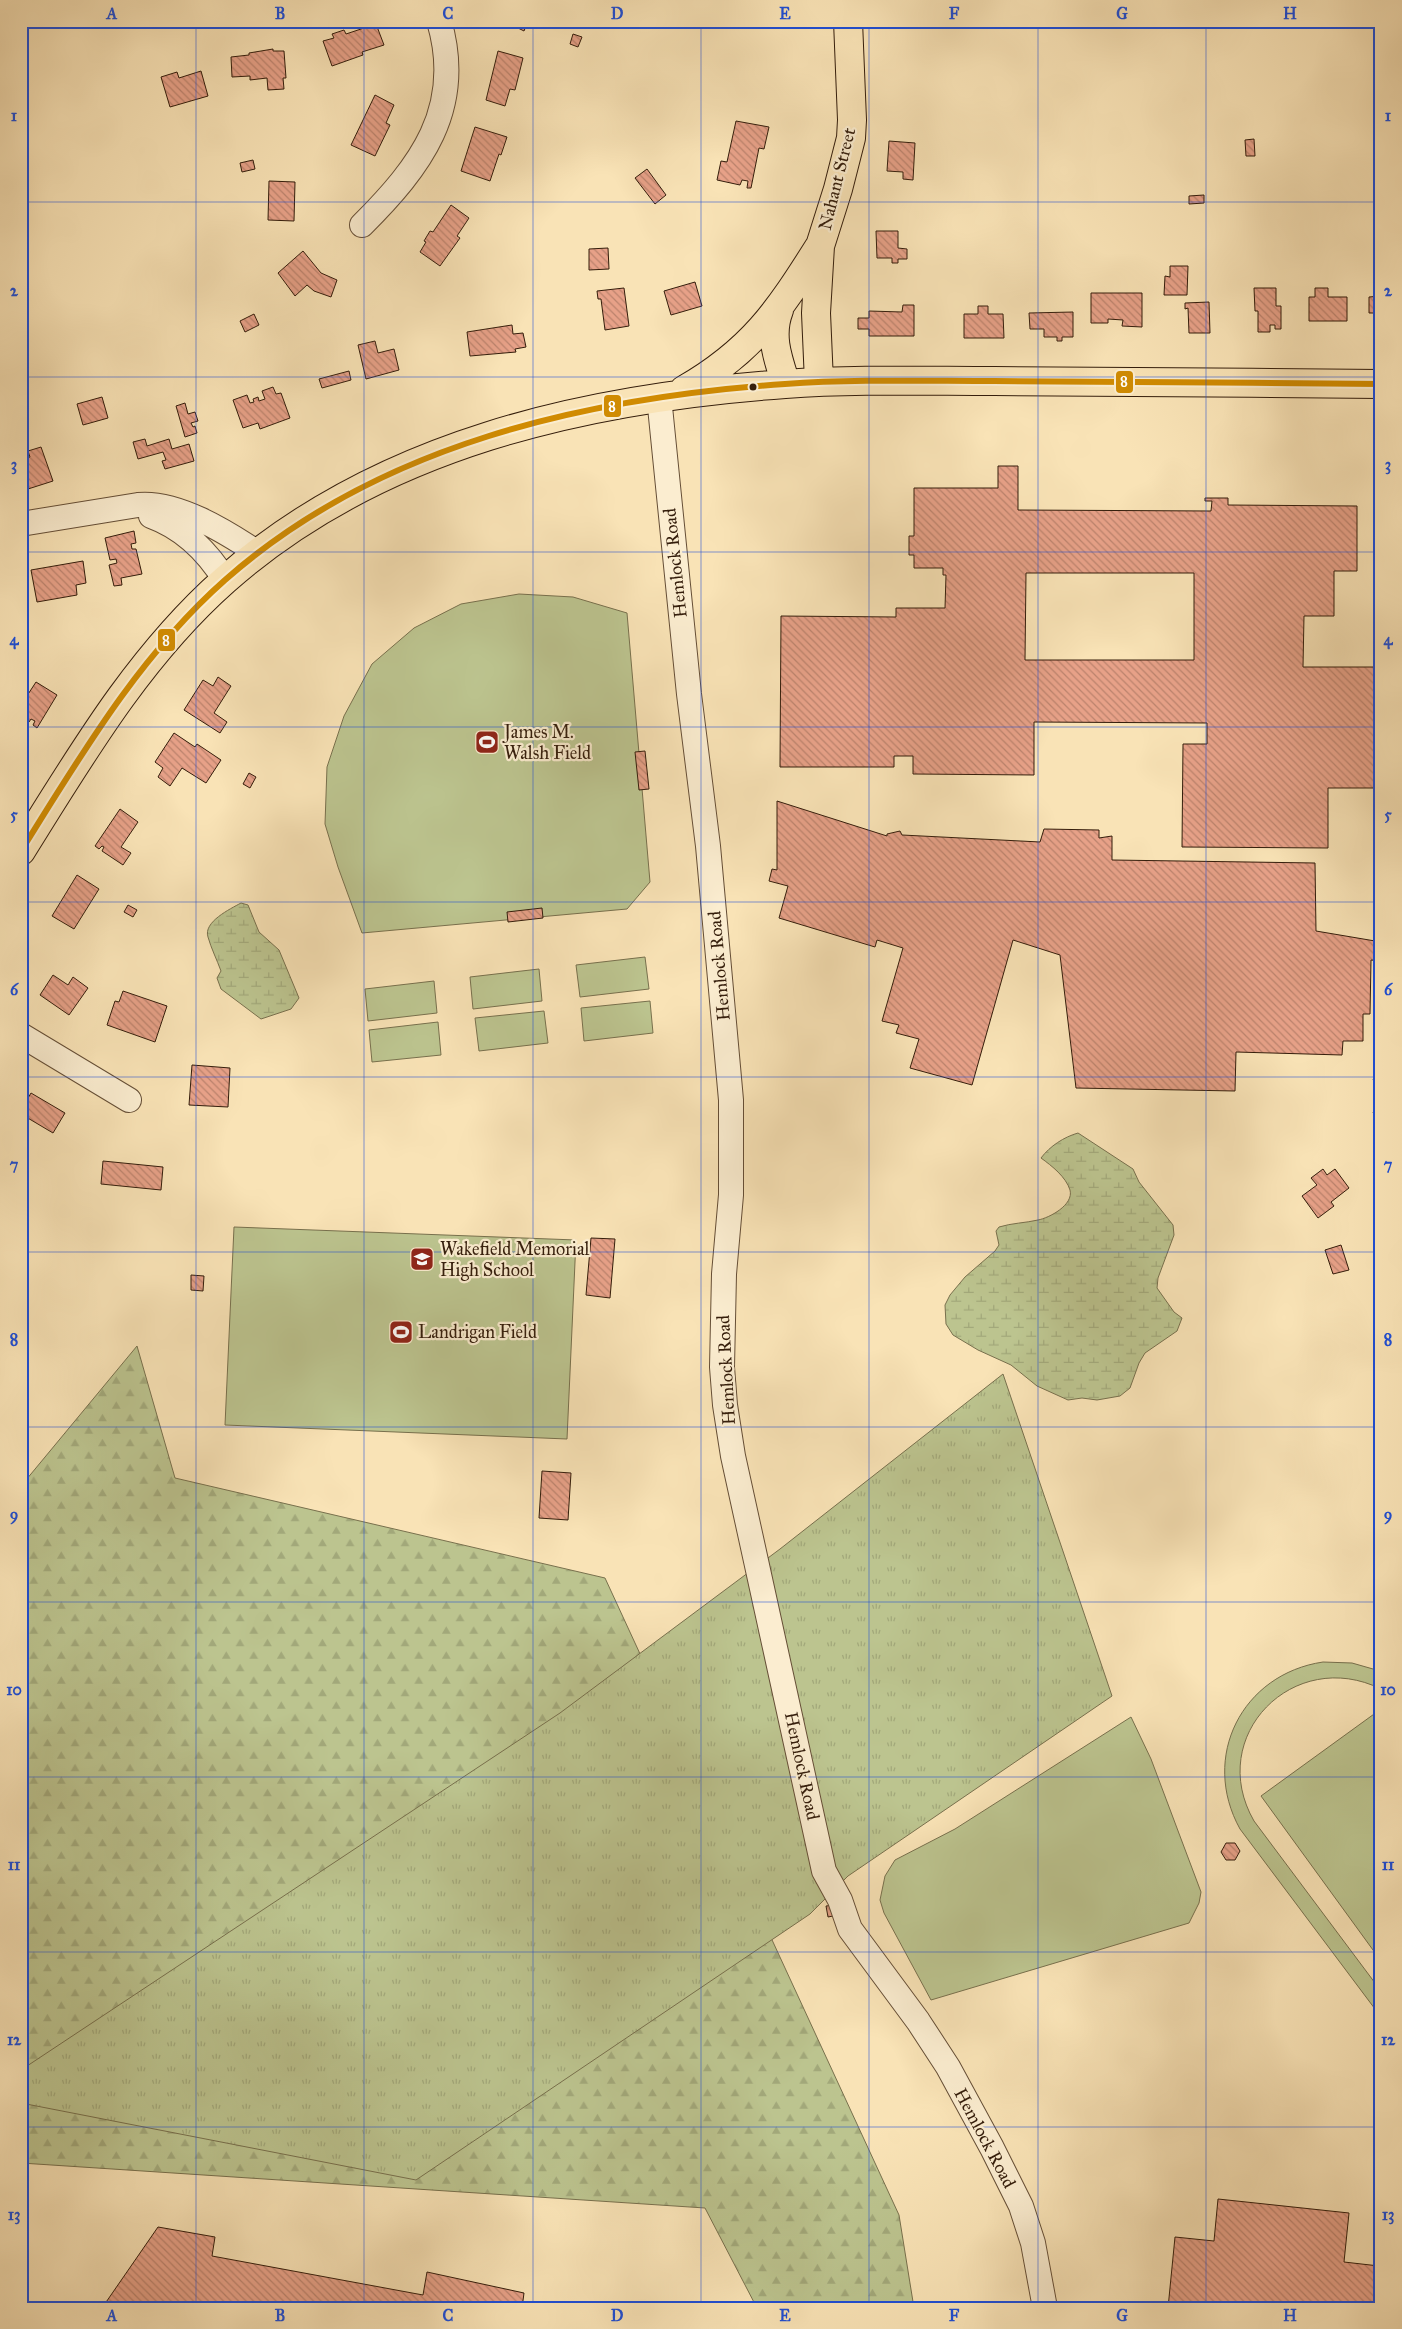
<svg xmlns="http://www.w3.org/2000/svg" width="1402" height="2329" viewBox="0 0 1402 2329" font-family="'IM FELL Great Primer',serif">
	<defs>
		<pattern id="forest-firs" width="22" height="20" patternUnits="userSpaceOnUse" patternTransform="scale(1.25)"><rect width="22" height="20" fill="#bcc48f"/><path d="M5 1l3.5 6h-7zM16 11l3.5 6h-7z" fill="#a2a87a"/></pattern>
		<pattern id="wetland-marsh" width="20" height="14" patternUnits="userSpaceOnUse" patternTransform="scale(1.25)"><rect width="20" height="14" fill="#bcc48f"/><path d="M1 5h8M5 5V1M11 12h8M15 12V8" fill="none" stroke="#a2a87a"/></pattern>
		<pattern id="park-tufts" width="24" height="20" patternUnits="userSpaceOnUse" patternTransform="scale(1.25)"><rect width="24" height="20" fill="#bcc48f"/><path d="M3 7l-1-3M5 7V3M7 7l1-3M15 17l-1-3M17 17v-4M19 17l1-3" fill="none" stroke="#a2a87a"/></pattern>
		<pattern id="building-back-hatch" width="6" height="6" patternUnits="userSpaceOnUse" patternTransform="scale(1.25)"><rect width="6" height="6" fill="#e7a188"/><path d="M-1 5l2 2M0 0l6 6M5-1l2 2" fill="none" stroke="#bc836d"/></pattern>
	</defs>
	<rect width="100%" height="100%" fill="#f9e3b6"/>
	<filter id="stains"><feTurbulence type="fractalNoise" baseFrequency=".004" numOctaves="4"/><feColorMatrix values="0 0 0 0 .2 0 0 0 0 .09 0 0 0 0 .02 0 0 0 .5 -.17"/></filter>
	<radialGradient id="worn" r=".72"><stop offset=".6" stop-color="#630" stop-opacity="0"/><stop offset="1" stop-color="#630" stop-opacity=".3"/></radialGradient>
	<path fill="#bcc48f" stroke="#78704d" d="M519,594l54,3 54,16 23,269 -23,27 -265,24 -24,-66 -13,-43 2,-57 17,-51 28,-52 42,-36 47,-24z
		M645,957l4,32 -69,8 -4,-32z
		M539,969l3,32 -69,8 -3,-32z
		M434,981l3,32 -69,8 -3,-32z
		M650,1001l3,32 -69,8 -3,-33z
		M544,1011l4,32 -69,8 -4,-33z
		M438,1022l3,33 -69,7 -3,-32z
		M234,1227l342,13 -9,199 -342,-14z
		M1323,1662l29,1 28,8 1,18c-87,-43 -176,47 -127,132l127,170v26l-141,-188c-40,-72 2,-155 83,-167z
		M1381,1709v252l-120,-165z
		M1131,1717l20,42 50,133 -2,11 -10,20 -258,77 -47,-87 -4,-13 5,-24 10,-16 60,-31z"/>
	<path fill="url(#forest-firs)" stroke="#78704d" d="M137,1346l38,132 430,100 294,637 15,93h-157l-52,-100 -684,-45v-677z"/>
	<path fill="url(#wetland-marsh)" stroke="#78704d" d="M241,903l7,2 11,27 20,18 20,48 -8,11 -30,10 -40,-30 -4,-11 4,-7c-4,-11 -10,-23 -13,-34 -5,-15 22,-28 33,-34z
		M1078,1133l55,36 6,13 34,43 1,10 -16,43 -1,10 17,24 8,6 -5,13 -32,22 -6,10 -9,25 -10,8 -23,4 -15,-2 -14,2 -31,-14 -26,-21 -33,-15 -25,-15 -7,-11 -1,-19 5,-10 15,-18 30,-26 4,-6 -3,-14 3,-4c13,-4 26,-4 39,-7 11,-2 36,-15 32,-30 -4,-13 -18,-24 -29,-32 9,-12 23,-21 37,-25z"/>
	<path fill="url(#park-tufts)" stroke="#78704d" d="M1003,1374l109,322 -264,180 -38,38 -394,266 -395,-77v-33l539,-357 220,-164z"/>
	<path fill="url(#building-back-hatch)" stroke="#341d0b" fill-rule="evenodd" d="M21,21l8,2 -8,11z
		M504,21h24l-4,10z
		M376,24l8,21 -22,7 1,3 -31,11 -9,-25 11,-3 -2,-4 12,-4 2,4z
		M573,34l9,3 -4,10 -8,-3z
		M273,49v2h11l2,27h-3l1,11 -16,1 -1,-12 -17,2v-4l-18,1 -1,-20 18,-2v-2z
		M498,51l25,7 -8,32 -5,-1 -5,17 -19,-6z
		M201,71l7,25 -38,11 -9,-30 16,-5 2,6z
		M375,95l19,10 -8,18 4,2 -15,31 -24,-11z
		M736,121l33,6 -5,22 -5,-1 -8,40h-4l1,-7 -6,-1 -2,5 -23,-5 4,-19 6,1z
		M475,127l32,10 -6,18 -2,-1 -9,27 -29,-10z
		M1254,139l1,17h-9l-1,-16z
		M889,141l26,2 -2,37 -10,-1v-7l-16,-1z
		M253,160l2,9 -13,3 -2,-9z
		M647,169l19,26 -11,9 -20,-26z
		M269,181l26,1 -1,39 -26,-1z
		M1204,195v8l-15,1v-8z
		M451,205l18,13 -12,18 3,2 -20,28 -20,-14 6,-10 -2,-1 6,-10 3,1z
		M876,231h22v17l9,1v10h-9v4h-6v-5h-15z
		M608,248l1,21 -20,1v-21z
		M303,251l18,22 16,7 -6,17 -17,-6 -7,-6 -12,11 -17,-23z
		M1170,266h18l-1,29h-23l1,-19 5,1z
		M695,282l7,24 -31,9 -7,-24z
		M624,288l5,38 -24,4 -4,-31h-3l-1,-8z
		M1254,288h22v18h5v23h-6v-4h-5v7h-12v-21h-3z
		M1315,288h13v9h19v24h-38v-24h6z
		M1091,293h51v34l-20,-1 1,-6 -15,-1v4h-17z
		M1381,296v28l-1,-11h-11v-16z
		M1209,302l1,31h-21l-1,-25 -3,1v-6z
		M903,305h11v31h-45v-7h-11v-11h11v-7l33,1z
		M978,306h10v8h15l1,24h-40v-24h14z
		M1073,312v25h-11v4h-5v-4h-13v-8h-14l-1,-16z
		M254,314l5,11 -14,7 -5,-11z
		M512,325l1,9 10,-1 3,14 -11,2 1,3 -46,4 -3,-24z
		M375,341l3,12 16,-4 5,21 -33,9 -8,-34z
		M349,371l2,9 -29,8 -3,-9z
		M273,387l3,7 5,-1 9,25 -30,11 -2,-6 -15,5 -10,-28 14,-5 3,8 4,-1 -1,-3 5,-2 1,4 6,-2 -3,-8z
		M102,397l6,21 -25,7 -6,-21z
		M185,403l3,11 7,-2 3,9 -7,2 2,4 2,-1 2,7 -12,4 -9,-31z
		M145,439l2,7 22,-7 3,10 17,-5 5,17 -29,8 -3,-8 4,-1 -3,-8 -25,7 -5,-17z
		M41,447l12,34 -25,8 -7,-30 9,-2 -2,-6z
		M998,466h20v44l193,1 1,-10h-7v-3h23v7l129,1v65h-23v45h-30l-1,51h76v121h-51v60l-146,-1 1,-103h24v-21l-173,-1v53l-121,-1v-18h-19v11h-114l1,-151 115,1v-9h49l1,-33h-3v-7h-29v-13h-5v-19h5v-48h84zM1026,573h168v87h-169z
		M134,531l2,12 -5,1 1,5h4l6,25 -21,4 1,7 -8,1 -5,-21 8,-2 -1,-4 -6,1 -5,-22z
		M83,561l3,22 -10,2 1,10 -40,7 -6,-32z
		M218,677l13,9 -17,27 13,9 -7,11 -36,-23 19,-30 10,6z
		M36,682l21,13 -20,33 -4,-3 2,-4 -4,-2 -2,3 -8,-5v-12z
		M174,733l21,14 2,-3 24,16 -15,23 -24,-15 -12,18 -12,-9 5,-9 -8,-6z
		M645,751l4,38 -10,1 -4,-38z
		M249,773l7,4 -6,11 -7,-4z
		M777,801l110,35v-2l13,-3 2,4 138,7 4,-13 55,1v8l13,-2v24l203,3 1,68 65,11v19l-10,-1 -1,54h-7v27h-20l-1,14 -106,-3 -1,39 -159,-3 -16,-133 -47,-15 -41,145 -62,-17 9,-29 -23,-6 3,-8 -17,-4 21,-73 -26,-8 -2,7 -96,-29 9,-32 -19,-5 3,-12 5,1z
		M120,809l18,13 -17,25 10,6 -8,12 -21,-14 2,-4 -2,-1 -3,3 -4,-3z
		M77,875l22,14 -25,40 -22,-13z
		M128,905l9,5 -4,7 -9,-5z
		M542,908l1,10 -35,4 -1,-10z
		M53,975l15,10 5,-8 15,11 -19,27 -29,-20z
		M123,991l44,15 -12,36 -48,-17 8,-24 4,1z
		M192,1065l38,3 -2,39 -39,-2z
		M1381,1075v13l-2,-4 -3,1 -3,-6z
		M31,1093l34,20 -12,20 -32,-19v-4z
		M1381,1108v20l-8,-16z
		M103,1161l60,6 -2,23 -60,-6z
		M1323,1169l4,6 8,-6 14,19 -18,14 3,4 -16,12 -16,-22 15,-11 -6,-7z
		M591,1238l24,1 -5,59 -24,-3z
		M1341,1245l8,25 -16,4 -8,-24z
		M191,1275l13,1 -1,15 -12,-1z
		M542,1471l29,2 -3,47 -29,-2z
		M1226,1843h9l5,8 -5,9h-9l-5,-8z
		M836,1905l2,10 -10,2 -2,-11z
		M1218,2199l131,14 -5,49 35,4 2,42h-213l7,-71 39,4z
		M158,2227l57,10 -3,19 211,39 4,-23 97,21 -2,15h-420z"/>
	<g fill="none" stroke-linecap="round" stroke-linejoin="round">
		<g stroke="#654e36" stroke-width="26">
			<path id="minor" d="M362,225c58,-58 103,-116 77,-204
				M659,397l30,297 19,152 23,254v95l-7,79 -2,93 3,38 8,51 91,415 16,29 10,29 68,92 30,46 44,81 29,58 12,37 12,65
				M151,516c33,12 56,35 74,64
				M21,524l117,-19c39,-4 88,27 120,48
				M21,1035l108,65"/>
		</g>
		<g stroke="#341d0b" stroke-width="30">
			<path id="major" d="M779,310c-10,26 -1,49 7,74
				M819,382l-3,-69 4,-67 18,-57 13,-51 1,-18 -4,-99
				M684,390c68,-39 94,-78 135,-143
				M21,851c60,-96 118,-195 204,-271 154,-136 361,-182 560,-196 69,-5 139,-3 209,-3 129,0 258,2 387,3"/>
		</g>
		<use href="#minor" stroke="#fbedd0" stroke-width="24"/>
		<use href="#major" stroke="#f9e3b6" stroke-width="28"/>
		<g stroke="#fbedd0" stroke-width="10">
			<path id="bus-1" d="M21,851c60,-96 118,-195 204,-271 154,-136 361,-182 560,-196 69,-5 139,-3 209,-3 129,0 258,2 387,3"/>
		</g>
		<use href="#bus-1" stroke="#d08b02" stroke-width="6"/>
	</g>
	<path fill="none" stroke="#1d4ed8" stroke-width="1" stroke-opacity="0.55" d="M196,21v2287M364,21v2287M533,21v2287M701,21v2287M869,21v2287M1038,21v2287M1206,21v2287M21,202h1360M21,377h1360M21,552h1360M21,727h1360M21,902h1360M21,1077h1360M21,1252h1360M21,1427h1360M21,1602h1360M21,1777h1360M21,1952h1360M21,2127h1360"/>
	<defs>
		<g id="stadium-square" transform="scale(1.25)"><rect x="-9" y="-9" width="18" height="18" rx="4" fill="#8f2418" stroke="#fbedd0"/><path d="M0-5a6.5 5 0 1 0 0 10a6.5 5 0 1 0 0-10ZM-3.5-1.8h7v3.6h-7Z" fill="#fff"/></g>
		<g id="school-square" transform="scale(1.25)"><rect x="-9" y="-9" width="18" height="18" rx="4" fill="#8f2418" stroke="#fbedd0"/><path d="M0-5L7-2L0 1L-7-2ZM-4 1L0 2.5L4 1V4Q0 6-4 4Z" fill="#fff"/></g>
	</defs>
	<g fill-rule="evenodd">
		<use href="#stadium-square" x="487" y="742"/>
		<use href="#school-square" x="422" y="1259"/>
		<use href="#stadium-square" x="401" y="1332"/>
	</g>
	<circle fill="#341d0b" stroke="#fbedd0" stroke-width="2" cx="753" cy="387" r="4.5"/>
	<g text-anchor="middle" dominant-baseline="central" stroke-width="4.5" stroke-linejoin="round" paint-order="stroke">
		<g font-size="18" fill="#341d0b" stroke="#fbedd0">
			<text transform="translate(837 179) rotate(-76)">Nahant Street</text>
			<text transform="translate(675 563) rotate(-96)">Hemlock Road</text>
			<text transform="translate(719 966) rotate(-95)">Hemlock Road</text>
			<text transform="translate(726 1370) rotate(-93)">Hemlock Road</text>
			<text transform="translate(802 1766) rotate(78)">Hemlock Road</text>
			<text transform="translate(985 2138) rotate(62)">Hemlock Road</text>
		</g>
		<g font-size="18" fill="#341d0b" stroke="#fbedd0" text-anchor="start">
			<text x="504" y="732">James M.<tspan x="504" dy="21">Walsh Field</tspan></text>
			<text x="440" y="1249">Wakefield Memorial<tspan x="440" dy="21">High School</tspan></text>
			<text x="418" y="1332">Landrigan Field</text>
		</g>
	</g>
	<g stroke="#fbedd0" stroke-width="2">
		<rect x="1115" y="370" width="19" height="24" rx="5" fill="#d08b02"/>
		<rect x="603" y="394" width="19" height="24" rx="5" fill="#d08b02"/>
		<rect x="157" y="628" width="19" height="24" rx="5" fill="#d08b02"/>
	</g>
	<g font-size="14" text-anchor="middle" font-weight="bold" fill="#fff">
		<text x="1124" y="386">8</text>
		<text x="612" y="411">8</text>
		<text x="166" y="645">8</text>
	</g>
	<rect width="1402" height="2329" fill="none" stroke="#f9e3b6" stroke-width="55"/>
	<rect x="28" y="28" width="1346" height="2274" fill="none" stroke="#1d4ed8" stroke-width="2"/>
	<g font-size="16" text-anchor="middle" font-weight="bold" fill="#1d4ed8">
		<text x="112" y="19">A</text>
		<text x="280" y="19">B</text>
		<text x="448" y="19">C</text>
		<text x="617" y="19">D</text>
		<text x="785" y="19">E</text>
		<text x="954" y="19">F</text>
		<text x="1122" y="19">G</text>
		<text x="1290" y="19">H</text>
		<text x="14" y="121">1</text>
		<text x="1388" y="121">1</text>
		<text x="14" y="296">2</text>
		<text x="1388" y="296">2</text>
		<text x="14" y="470">3</text>
		<text x="1388" y="470">3</text>
		<text x="14" y="645">4</text>
		<text x="1388" y="645">4</text>
		<text x="14" y="820">5</text>
		<text x="1388" y="820">5</text>
		<text x="14" y="995">6</text>
		<text x="1388" y="995">6</text>
		<text x="14" y="1170">7</text>
		<text x="1388" y="1170">7</text>
		<text x="14" y="1345">8</text>
		<text x="1388" y="1345">8</text>
		<text x="14" y="1520">9</text>
		<text x="1388" y="1520">9</text>
		<text x="14" y="1695">10</text>
		<text x="1388" y="1695">10</text>
		<text x="14" y="1870">11</text>
		<text x="1388" y="1870">11</text>
		<text x="14" y="2045">12</text>
		<text x="1388" y="2045">12</text>
		<text x="14" y="2220">13</text>
		<text x="1388" y="2220">13</text>
		<text x="112" y="2321">A</text>
		<text x="280" y="2321">B</text>
		<text x="448" y="2321">C</text>
		<text x="617" y="2321">D</text>
		<text x="785" y="2321">E</text>
		<text x="954" y="2321">F</text>
		<text x="1122" y="2321">G</text>
		<text x="1290" y="2321">H</text>
	</g>
	<rect width="100%" height="100%" filter="url(#stains)"/>
	<rect width="100%" height="100%" fill="url(#worn)"/>
</svg>
